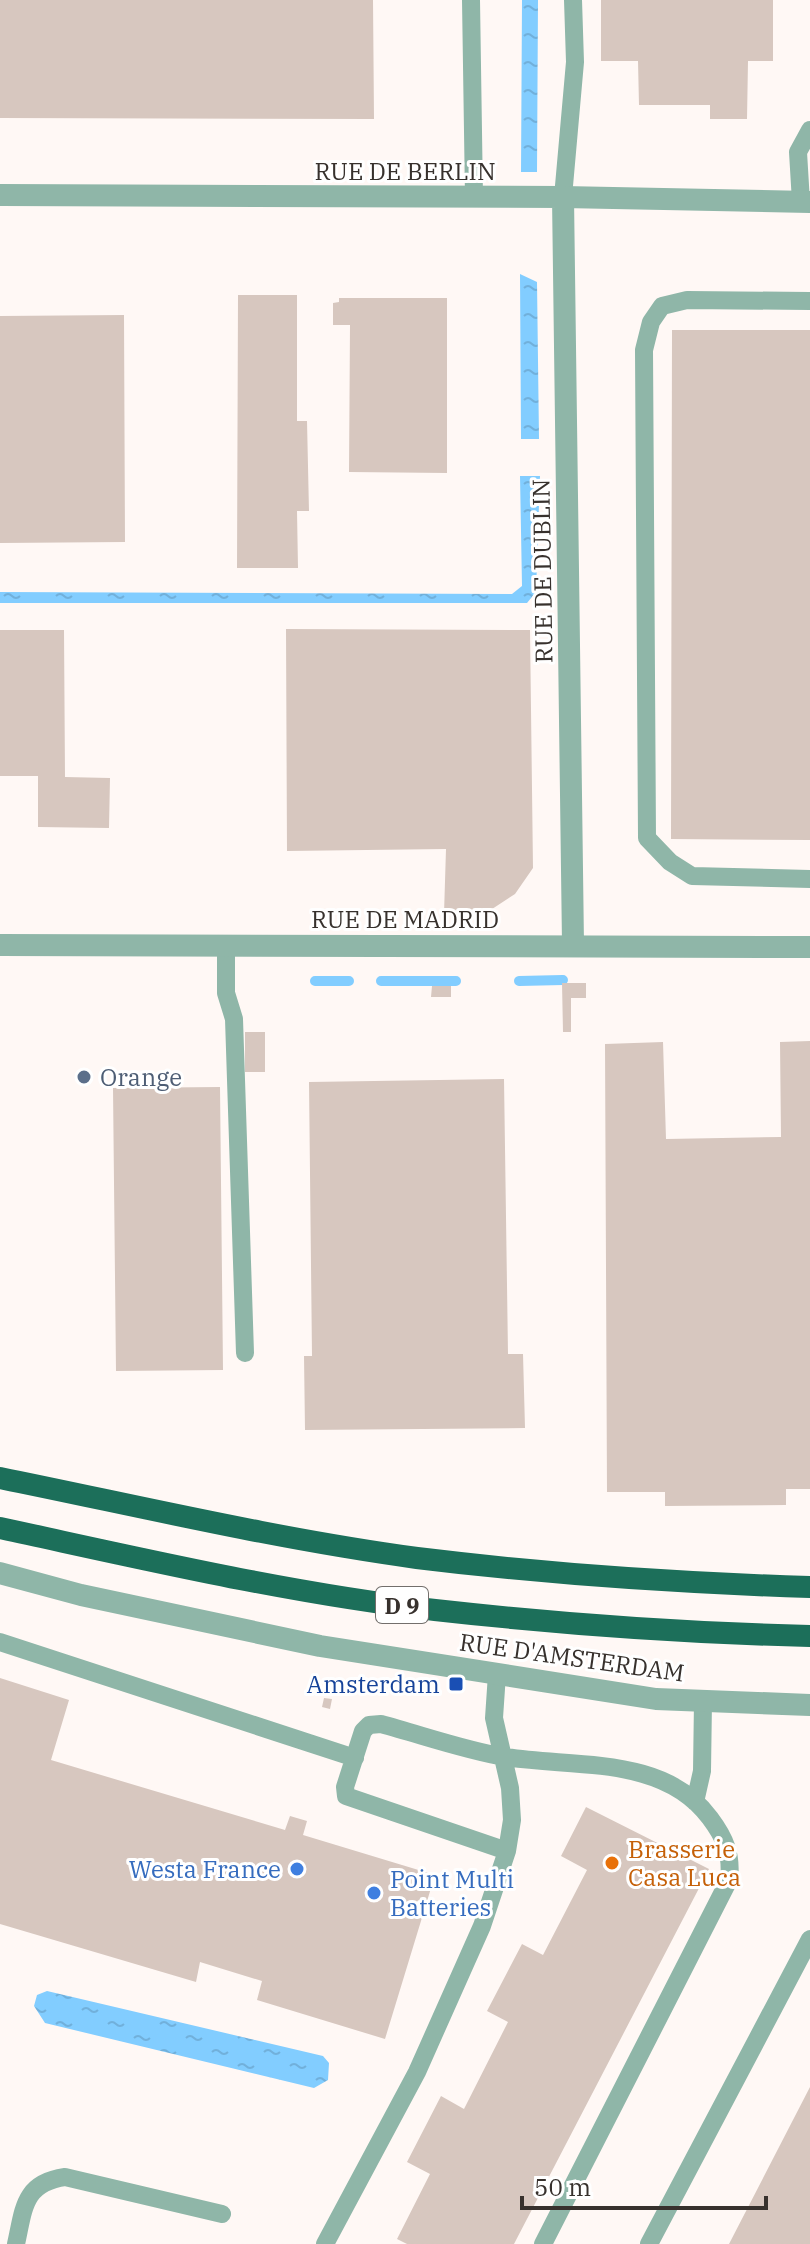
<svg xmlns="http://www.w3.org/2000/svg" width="810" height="2244" viewBox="0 0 810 2244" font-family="'IBM Plex Serif',serif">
	<defs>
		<pattern id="water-ripples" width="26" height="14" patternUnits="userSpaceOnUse" patternTransform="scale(2)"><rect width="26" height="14" fill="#82cdff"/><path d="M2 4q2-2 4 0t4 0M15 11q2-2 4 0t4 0" fill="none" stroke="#71b0db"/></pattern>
	</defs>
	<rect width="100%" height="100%" fill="#fff8f5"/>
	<path fill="url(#water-ripples)" d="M522,0h16l-1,172h-16z
		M520,274l17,8 2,157h-18z
		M520,476h20l-4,116 -9,11h-527v-11l512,2 10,-8z
		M47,1991l276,65 6,7 -1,17 -14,8 -269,-65 -11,-17 3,-11z"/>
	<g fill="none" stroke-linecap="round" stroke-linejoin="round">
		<path stroke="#82cdff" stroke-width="10" d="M315,981h34
			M381,981h75
			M519,981l44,-1"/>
	</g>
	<path fill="#d7c7bf" d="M0,0h373l1,119 -374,-1z
		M601,0h172v61h-25l-1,58h-37v-14h-71l-1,-44h-37z
		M238,295h59v126h10l2,90h-12l1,57h-61z
		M339,298h108v175l-98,-1 1,-147h-17v-22l6,-1z
		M124,315l1,227 -125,1v-227z
		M672,330h138v510l-139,-1z
		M286,629l244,1 3,238 -18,26 -29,19 -42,1 2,-65 -159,2z
		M0,630h64l1,147 45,1 -1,50 -71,-1v-51h-38z
		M562,983h24v15h-15v34h-8z
		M432,986h19v11h-20z
		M245,1032h20v40h-20z
		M810,1041v448h-24v16l-121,1v-14h-58l-2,-448 58,-2 3,97 115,-2 -1,-95z
		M504,1079l4,275h15l2,74 -220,2 -1,-74h8l-3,-274z
		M220,1087l3,283 -107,1 -3,-283z
		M0,1678l69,22 -18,60 234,70 5,-14 17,5 -4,14 132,40 -50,164 -128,-39 5,-19 -62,-19 -4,20 -196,-58z
		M324,1698l8,1 -2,10 -8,-2z
		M586,1807l123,62 -195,375h-107l-10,-5 33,-65 -23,-12 34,-66 23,13 44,-87 -21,-11 35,-67 21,11 44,-85 -26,-14z
		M810,2087v157h-81z"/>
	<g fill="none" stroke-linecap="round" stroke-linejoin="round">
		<path stroke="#8fb6a8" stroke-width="18" d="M471,0l3,197
			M563,197l12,-135 -2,-62
			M801,202l-3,-50 12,-22
			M810,301l-123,-1 -25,6 -11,16 -7,28 3,488 23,24 22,14 118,3
			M226,946v47l8,26 11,334
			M0,1642l355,116
			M695,1802l7,-31 1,-70
			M507,1851l-161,-55 -1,-9 18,-56 6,-6 12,-1c41,11 83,26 124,33 69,11 159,-2 205,61 15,20 22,36 19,62l-186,364
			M16,2244c8,-35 7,-61 49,-67l157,37
			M325,2244l92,-172 65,-146 25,-75 5,-31 -2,-32 -16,-70 3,-44
			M649,2244l161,-305"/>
		<path stroke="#8fb6a8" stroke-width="22" d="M0,195l563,2 247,5
			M563,197l10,747
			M0,945l810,2
			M0,1573l81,22 239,51 336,53 154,6"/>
		<path stroke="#1c6f5a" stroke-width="22" d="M0,1478c138,28 277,61 417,80 130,16 262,25 393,29
			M0,1528c144,31 288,65 435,82 125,14 250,23 375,26"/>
	</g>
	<circle fill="#5c6f8a" stroke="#fff" stroke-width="3" cx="84" cy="1077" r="8"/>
	<rect fill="#1a4fb4" stroke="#fff" stroke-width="3" x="448" y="1676" width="16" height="16" rx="4"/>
	<circle fill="#e8710a" stroke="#fff" stroke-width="3" cx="612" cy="1863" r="8"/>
	<g fill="#3f7fe0" stroke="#fff" stroke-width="3">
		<circle cx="297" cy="1869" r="8"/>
		<circle cx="374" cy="1893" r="8"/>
	</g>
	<g text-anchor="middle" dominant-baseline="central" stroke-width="6" stroke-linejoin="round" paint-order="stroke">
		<rect fill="#fff" stroke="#736f6c" stroke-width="2" x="376" y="1587" width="52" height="36" rx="6"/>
		<g font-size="22" font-weight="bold" fill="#37312d">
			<text x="402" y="1605">D 9</text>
		</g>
		<g font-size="24" fill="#37312d" stroke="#fff">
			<text x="405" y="171">RUE DE BERLIN</text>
			<text transform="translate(542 571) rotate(-91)">RUE DE DUBLIN</text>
			<text x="405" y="919">RUE DE MADRID</text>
			<text transform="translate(572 1657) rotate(8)">RUE D'AMSTERDAM</text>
		</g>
		<g font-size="24" fill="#4e5e75" stroke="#fff" text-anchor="start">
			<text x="100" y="1077">Orange</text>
		</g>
		<g font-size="24" fill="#164399" stroke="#fff" text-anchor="end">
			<text x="440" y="1684">Amsterdam</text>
		</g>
		<g font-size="24" fill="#c56008" stroke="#fff" text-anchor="start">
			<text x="628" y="1849">Brasserie<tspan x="628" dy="28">Casa Luca</tspan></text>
		</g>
		<g font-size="24" fill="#366cbe" stroke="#fff" text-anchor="end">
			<text x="281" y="1869">Westa France</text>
			<text x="390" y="1879" text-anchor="start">Point Multi<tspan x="390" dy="28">Batteries</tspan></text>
		</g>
	</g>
	<path d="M522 2196v12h244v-12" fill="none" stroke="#37312d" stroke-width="4"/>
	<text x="534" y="2196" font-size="24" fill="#37312d" stroke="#ffffff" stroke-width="6" paint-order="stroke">50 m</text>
</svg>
